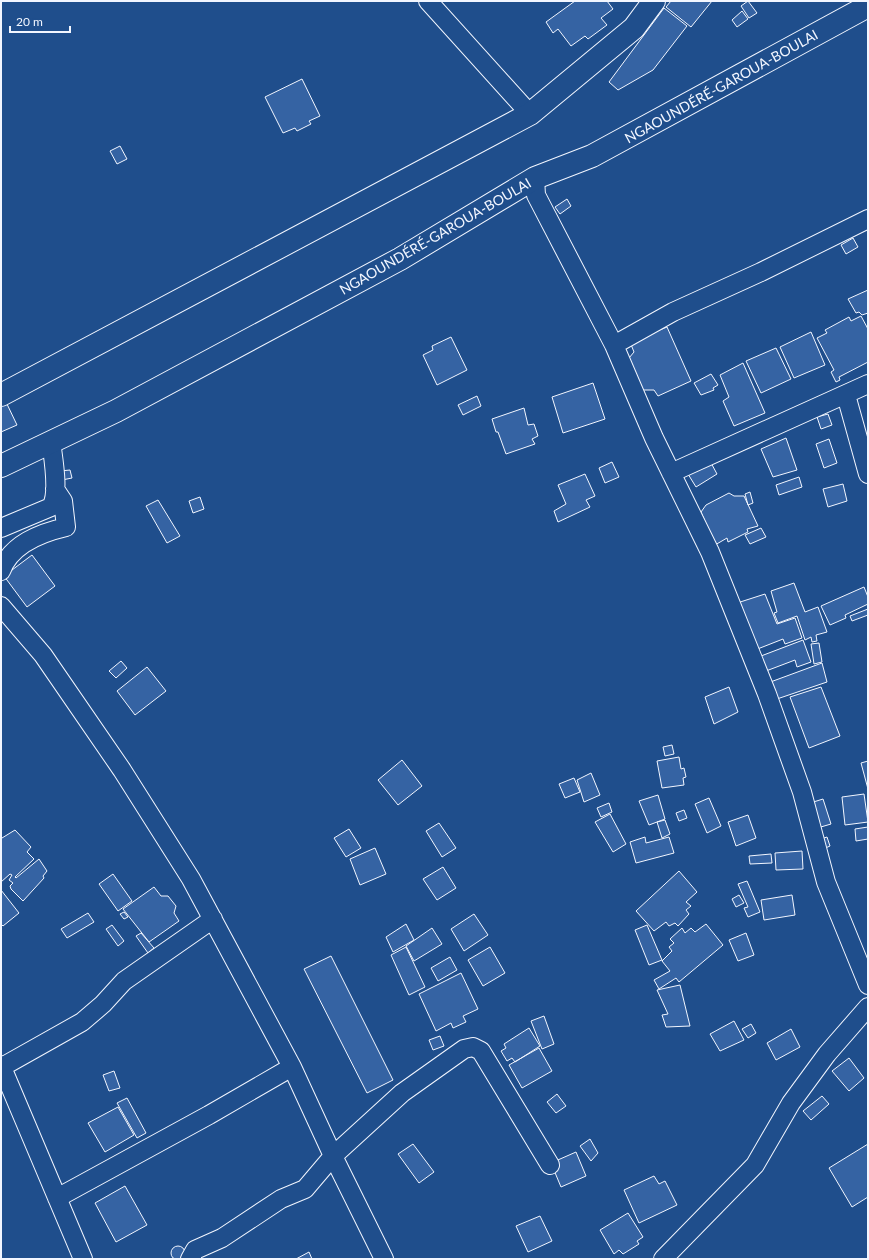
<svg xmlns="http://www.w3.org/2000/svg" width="869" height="1260" viewBox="0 0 869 1260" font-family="Lato,sans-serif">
	<rect width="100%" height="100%" fill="#1f4e8c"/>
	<path fill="#3563a3" stroke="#f2f6ff" d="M575,1h32l6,8 -12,9 6,7 -19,14 -3,-3 -14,10 -13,-17 -5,4 -7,-11z
		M671,1h41l-21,26 -25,-20z
		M748,1l9,12 -8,5 -8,-12z
		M664,8l23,18 -34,44 -35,20 -9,-8z
		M742,11l6,8 -11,8 -5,-7z
		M302,79l18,37 -11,5 2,3 -14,7 -2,-3 -12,5 -18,-36z
		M120,146l7,13 -10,5 -7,-13z
		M567,199l4,7 -11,8 -5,-7z
		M853,238l5,9 -12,7 -5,-9z
		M868,290v23l-6,2 -3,-3 -3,1 -8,-14z
		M861,316l7,13v33l-29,15 1,3 -4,2 -5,-10 3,-2 -17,-32 10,-5 -2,-3 24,-13 2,4z
		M667,327l24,54 -33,15 -4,-6h-11l-14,-32 5,-6 -4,-10z
		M811,332l14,33 -31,13 -14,-31z
		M451,337l16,33 -30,15 -14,-30 10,-5 -1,-4z
		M776,348l15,31 -30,14 -15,-32z
		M743,363l22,50 -31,13 -11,-25 6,-4 -9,-22z
		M711,374l7,11 -5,3 1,2 -13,5 -7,-12z
		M593,383l12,36 -42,14 -11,-36z
		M477,396l4,10 -18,9 -5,-10z
		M6,402l11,23 -16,7v-28z
		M524,408l4,17 6,-1 4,12 -6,3 3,5 -29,10 -8,-22h-2l-4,-13z
		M828,414l4,11 -11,4 -4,-12z
		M786,438l11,32 -24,7 -12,-28z
		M829,439l8,24 -13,5 -8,-24z
		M710,461l7,13 -21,13 -8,-13z
		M612,462l7,15 -14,6 -6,-15z
		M70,470l2,8 -10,2 -2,-9z
		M585,474l10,22 -9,4 4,7 -32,15 -4,-11 12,-7 -8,-19z
		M799,477l3,10 -23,8 -3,-10z
		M843,484l4,17 -19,6 -5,-18z
		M750,492l3,11 -5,2 -3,-11z
		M729,493l5,3h10l14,30 -11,3 1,3 -20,10 -1,-4 -12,7 -14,-33 5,-7z
		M200,497l4,12 -11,4 -4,-12z
		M158,500l22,36 -13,7 -21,-37z
		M761,528l5,9 -16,7 -5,-9z
		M32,555l23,31 -28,21 -23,-31z
		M794,583l11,29 13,-5 9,25 -11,3 1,6 -5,1 -1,-5 -6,3 -8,-24 -19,7 -4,-10 3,-1 -6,-21z
		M864,587l4,10v7l-23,11 1,3 -16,7 -9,-19z
		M765,594l12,30 18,-6 7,20 -17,6 -2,-5 -28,11 -21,-46z
		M868,609v6l-16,6 -2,-5z
		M803,640l8,22 -14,5 -2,-7 -29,11 -5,-15z
		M819,643l3,19 -8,2 -3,-20z
		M121,661l6,7 -11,10 -7,-7z
		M822,663l5,19 -56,19 -6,-17z
		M147,667l19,24 -31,24 -18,-24z
		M729,687l9,25 -24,12 -9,-27z
		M821,687l19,49 -31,12 -19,-51z
		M672,745l2,9 -9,2 -2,-9z
		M679,757l2,12 3,-1 2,9 -3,1 1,7 -22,3 -5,-27z
		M402,760l20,26 -24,19 -20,-25z
		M868,761v28l-7,-26z
		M591,773l9,22 -16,7 -7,-22z
		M574,778l6,14 -15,6 -6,-14z
		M864,794l4,28 -23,3 -3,-28z
		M658,795l7,24 -16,6 -10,-24z
		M709,798l12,28 -14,7 -12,-29z
		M823,799l8,25 -17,5 -7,-25z
		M609,803l3,9 -11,5 -4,-9z
		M684,810l3,8 -8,3 -3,-8z
		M610,814l16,30 -13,8 -18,-30z
		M748,815l8,23 -20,8 -8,-24z
		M665,820l5,14 -8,4 -5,-16z
		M439,823l17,25 -14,9 -16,-26z
		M868,827v12l-12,2 -1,-12z
		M349,829l12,19 -15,9 -12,-19z
		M15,830l16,17 -4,5 7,7 -19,18 1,1 23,-19 8,12 -4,5 1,2 -21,23 -12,-12 -1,-3 3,-3 -4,-3 3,-5 -2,-1 -9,8v-45l1,1z
		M645,837l1,6 23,-6 5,16 -38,10 -6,-21z
		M827,837l3,9 -9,4 -3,-10z
		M375,848l11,26 -26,11 -10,-26z
		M802,851l1,18 -27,1 -1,-17z
		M771,854l1,9 -22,1 -1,-8z
		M443,867l13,21 -19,12 -14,-21z
		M679,871l18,21 -11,10 5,4 -5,4 3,4 -11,12 -3,-3 -6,3 -3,-4 -12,9 -18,-20z
		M113,874l19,27 -14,10 -19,-27z
		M747,881l13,31 -12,5 -4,-9 4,-1 -10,-23z
		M154,887l7,9h7l8,10 -2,7 5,8 -30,21 -26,-33z
		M1,890l18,23 -16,13 -2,-2z
		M739,895l5,8 -8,4 -4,-8z
		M792,895l3,20 -31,5 -3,-20z
		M124,912l4,5 -4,2 -4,-5z
		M88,913l6,9 -27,16 -6,-9z
		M474,914l14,21 -24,16 -13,-22z
		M406,924l8,16 -21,12 -7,-15z
		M706,924l17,21 -44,37 -3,-4 -17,11 -5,-9 16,-9 -8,-10 10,-10 -3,-4 5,-4 -4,-4 12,-11 3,5 6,-5 4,4z
		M112,925l12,16 -6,5 -12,-17z
		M647,925l15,35 -13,5 -14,-35z
		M432,928l10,16 -28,17 -8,-15z
		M141,933l13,15 -6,5 -12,-17z
		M746,933l8,22 -16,6 -9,-21z
		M406,947l19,40 -16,8 -18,-40z
		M490,947l15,26 -22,13 -15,-26z
		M331,956l62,124 -26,13 -63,-124z
		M450,957l7,13 -19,11 -7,-13z
		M461,973l17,36 -15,7 3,6 -13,6 -2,-5 -15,8 -17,-37z
		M680,985l10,41 -24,1 -4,-12 6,-1 -11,-24z
		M544,1016l10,28 -12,5 -11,-28z
		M734,1021l10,19 -24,11 -10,-17z
		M751,1024l5,9 -8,5 -6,-9z
		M529,1028l11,18 -25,16 -3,-4 -5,3 -6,-10 5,-3 -2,-4z
		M791,1029l9,18 -24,13 -9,-17z
		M440,1036l4,10 -11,4 -4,-10z
		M539,1048l13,23 -30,17 -13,-23z
		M849,1058l15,20 -15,13 -17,-20z
		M114,1071l6,17 -11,3 -6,-16z
		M557,1094l9,12 -10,7 -9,-11z
		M822,1096l7,8 -18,16 -8,-9z
		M127,1098l19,35 -9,5 -20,-35z
		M118,1107l16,28 -29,17 -17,-29z
		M590,1139l8,14 -7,8 -11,-15z
		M413,1144l21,28 -15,11 -21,-29z
		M868,1144v53l-16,10 -23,-39z
		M576,1152l10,24 -25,11 -10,-24z
		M654,1176l5,8 6,-3 12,24 -38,18 -15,-33z
		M125,1186l22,39 -31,17 -21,-39z
		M628,1213l15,24 -6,4 2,3 -16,10 -4,-4 -5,4 -14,-24z
		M540,1216l12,25 -24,11 -12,-26z
		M171 1253a7 7 0 1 1 14 0a7 7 0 1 1-14 0Z
		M309,1252l3,7h-16z"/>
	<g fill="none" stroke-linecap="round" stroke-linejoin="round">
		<g stroke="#f2f6ff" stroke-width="20">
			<path id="minor" d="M428,1l102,113
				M535,178l1,17 78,150 40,93 56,114 57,142 35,98 24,90 42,103
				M614,345l59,-33 88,-40 107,-53
				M846,395l22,79
				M671,473l197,-89
				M1,528l50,-21c9,-14 2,-49 0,-66
				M1,571c10,-27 39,-38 65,-44l-3,-26 -8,-12
				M1,606l42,49 79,115 69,109 101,188 41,89 51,103
				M1,1065l82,194
				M2,1067l80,-45 21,-18 21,-23 89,-62
				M57,1198l152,-83 83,-48
				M190,1259l5,-9 27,-12 59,-39 24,-10 28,-33 69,-63 62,-44 9,-2 8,4 69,114
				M663,1259l92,-94 36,-62 36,-49 41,-47"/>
		</g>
		<g stroke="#f2f6ff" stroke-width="24">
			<path id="tertiary" d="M1,395l529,-281 104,-86 20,-27"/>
		</g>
		<g stroke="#f2f6ff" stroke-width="24">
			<path id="trunk" d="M1,466l115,-55 284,-152 135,-81 57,-22 276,-150"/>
		</g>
		<use href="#minor" stroke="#1f4e8c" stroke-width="18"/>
		<use href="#tertiary" stroke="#1f4e8c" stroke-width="22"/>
		<use href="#trunk" stroke="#1f4e8c" stroke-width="22"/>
	</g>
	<g text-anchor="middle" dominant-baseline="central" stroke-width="3" stroke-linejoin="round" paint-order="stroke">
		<g font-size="14" fill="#f2f6ff" stroke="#1f4e8c">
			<text transform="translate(721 86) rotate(-29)">NGAOUNDÉRÉ-GAROUA-BOULAI</text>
			<text transform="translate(435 236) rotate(-30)">NGAOUNDÉRÉ-GAROUA-BOULAI</text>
		</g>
	</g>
	<rect width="869" height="1260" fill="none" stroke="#f2f6ff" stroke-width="4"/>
	<path d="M10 26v6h60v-6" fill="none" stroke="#f2f6ff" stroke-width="2"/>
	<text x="16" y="26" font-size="12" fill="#f2f6ff" stroke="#1f4e8c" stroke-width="3" paint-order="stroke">20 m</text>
</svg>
